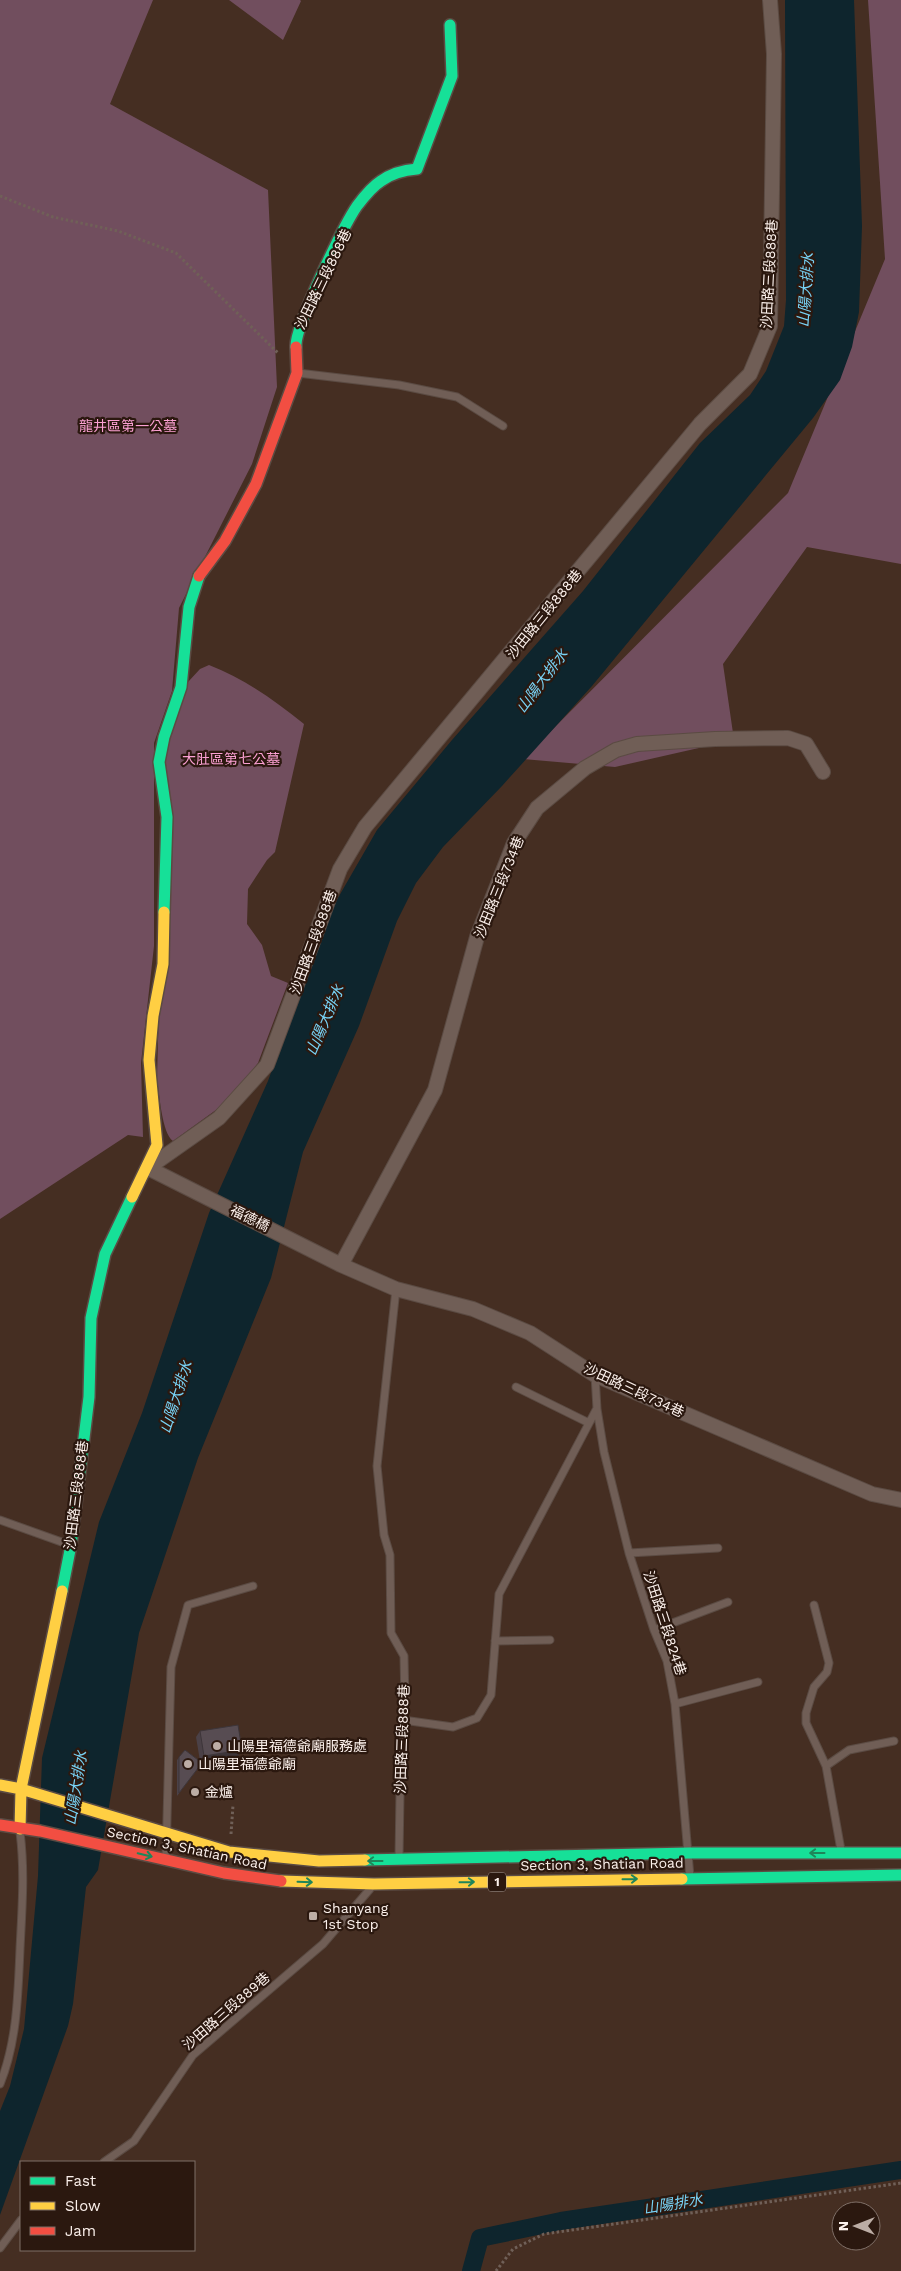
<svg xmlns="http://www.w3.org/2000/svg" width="901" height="2271" viewBox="0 0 901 2271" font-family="'Work Sans','Noto Sans TC',sans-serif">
	<rect width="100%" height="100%" fill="#452e22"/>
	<path fill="#714e5e" d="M0,0h153l-43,104 158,86 9,197 -25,77 -73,144 -7,83 -18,52v203l-13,117 2,74 -15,-2 -128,84z
		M229,0h71l1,1 -18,39z
		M868,0h33v564l-94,-17 -84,117 11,76 -119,27 -92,-8 265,-266 97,-234z
		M209,665c36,14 65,35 95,59l-29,128 -8,8 -19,29 -1,35 15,21 9,31 17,7 -30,80 -31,39 -54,39c-11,-7 -14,-49 -16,-63l9,-333 22,-63 12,-13z"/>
	<path fill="#0e252d" d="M785,0h69l8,226 -3,86 -7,35 -12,33 -27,38 -221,268 -90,100 -59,61 -27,36 -19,38 -38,105 -56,126 -32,126 -73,180 -59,175 -41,237 -12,17 -13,117 -5,22 -68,189v-104l10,-25 14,-57 14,-153 4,-118 57,-236 43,-109 67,-200 59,-132 59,-164 50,-87 75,-90 131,-149 117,-148 50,-48 16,-24 18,-45 2,-26z"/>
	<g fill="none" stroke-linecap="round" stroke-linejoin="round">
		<path stroke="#0e252d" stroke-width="18" d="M471,2271l9,-33 81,-17 340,-51"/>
		<g stroke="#5b4b43" stroke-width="9">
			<path id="lane" d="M298,373l101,12 58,12 46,29
				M396,1289l-19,177 7,69 6,20 1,78 13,23 1,47 -4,28 -2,126
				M595,1375l2,34 7,43 25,101 25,77 13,31 8,43 15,173
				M516,1387l73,36
				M0,1520l70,25
				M629,1553l89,-5
				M814,1605l15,58 -2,9 -13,15 -8,26v10l20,43 15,84
				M654,1630l74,-28
				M495,1641l55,-1
				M675,1704l83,-22
				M403,1720l50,7 24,-9 14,-23 8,-101 97,-184
				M826,1766l23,-16 45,-9
				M166,1857l5,-190 17,-62 65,-19
				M0,2084c17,-42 18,-89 20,-135 2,-41 5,-77 0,-117
				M104,2162l30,-21 59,-86 130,-111 47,-55
				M0,2248l21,-28"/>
		</g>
		<g stroke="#5b4b43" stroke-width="16">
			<path id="street" d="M148,1168l71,-50 48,-53 73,-196 25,-42 335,-403 50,-50 20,-48 4,-272 -4,-54
				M148,1168l193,97 55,24 77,20 57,24 65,42 277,119 29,6
				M341,1265l94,-175 42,-153 37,-94 23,-35 48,-40 31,-18 21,-6 78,-5 73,-1 18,6 17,28"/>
		</g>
		<g stroke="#5b4b43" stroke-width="14">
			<path id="fast" d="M296,347c-2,-19 48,-122 61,-141 6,-8 16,-20 24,-25 11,-8 23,-11 36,-12l35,-93 -2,-51
				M164,912l3,-95 -8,-55 5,-25 17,-50 8,-80 10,-31
				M62,1591l9,-46 18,-148 2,-79 14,-64 27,-57
				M365,1860l324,-7h212
				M682,1879l219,-4"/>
		</g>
		<g stroke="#5b4b43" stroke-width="14">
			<path id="slow" d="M132,1197l25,-52 -8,-85 4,-44 10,-52 1,-52
				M0,1785l21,4 208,63 90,9 46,-1
				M20,1829l1,-40 41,-198
				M281,1881l93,3 308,-5"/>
		</g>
		<g stroke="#5b4b43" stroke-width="14">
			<path id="jam" d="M199,576l26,-35 31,-57 41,-111 -1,-26
				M0,1825l40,6 184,42 57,8"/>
		</g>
		<path stroke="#706058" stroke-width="3" stroke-dasharray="2.5 2.5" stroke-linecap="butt" d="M0,196l53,21 65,14 58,22 102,100
			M231,1834l2,-29
			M496,2271l17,-22 31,-15 357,-51"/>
		<use href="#lane" stroke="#705e56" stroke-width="7"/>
		<use href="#street" stroke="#705e56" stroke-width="14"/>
		<use href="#fast" stroke="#16e098" stroke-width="11"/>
		<use href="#slow" stroke="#ffcf43" stroke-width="11"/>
		<use href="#jam" stroke="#f24e42" stroke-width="11"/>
	</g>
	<path fill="#4b4147" d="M200,1731l42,19 -4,6 -38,6 2,1 -25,33v-36l8,-10 15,11 -4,-24z"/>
	<path fill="#3d3539" d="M242,1750l-4,6 -38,6 4,-6z"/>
	<path fill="#574c52" stroke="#3d3539" d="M238,1725l4,25 -38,6 -4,-25z
		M185,1750l17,13 -23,30v-36z"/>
	<defs><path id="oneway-shaft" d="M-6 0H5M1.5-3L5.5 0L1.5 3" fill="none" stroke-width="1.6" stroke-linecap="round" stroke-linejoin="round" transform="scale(1.25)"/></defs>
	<g stroke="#1f865a">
		<use href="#oneway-shaft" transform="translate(817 1853) rotate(-180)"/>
		<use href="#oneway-shaft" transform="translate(145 1855) rotate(13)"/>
		<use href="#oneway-shaft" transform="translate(375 1861) rotate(180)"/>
		<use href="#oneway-shaft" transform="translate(630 1879) rotate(-1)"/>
		<use href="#oneway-shaft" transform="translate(305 1882) rotate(2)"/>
		<use href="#oneway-shaft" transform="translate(467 1882) rotate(-1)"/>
	</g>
	<g fill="#bcada5" stroke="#2b180f" stroke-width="2">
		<circle cx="217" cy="1746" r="5"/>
		<circle cx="188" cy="1764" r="5"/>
		<circle cx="195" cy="1792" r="5"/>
		<rect x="308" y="1911" width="10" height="10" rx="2.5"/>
	</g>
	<g text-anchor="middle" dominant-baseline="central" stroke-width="4.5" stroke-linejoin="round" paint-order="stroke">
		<rect fill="#2b180f" stroke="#bdb0aa" stroke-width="1" x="488" y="1872.5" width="18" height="19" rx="4"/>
		<g font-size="12" font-weight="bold" fill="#fcf1ec">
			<text x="497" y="1882">1</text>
		</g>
		<g font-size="14" fill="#fcf1ec" stroke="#2b180f">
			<text transform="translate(769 274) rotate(-87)">沙田路三段888巷</text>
			<text transform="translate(323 279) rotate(-64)">沙田路三段888巷</text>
			<text transform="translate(544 614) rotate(-51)">沙田路三段888巷</text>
			<text transform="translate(499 887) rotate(-68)">沙田路三段734巷</text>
			<text transform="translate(313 942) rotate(-70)">沙田路三段888巷</text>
			<text transform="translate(250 1218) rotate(26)">福德橋</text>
			<text transform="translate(634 1390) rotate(25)">沙田路三段734巷</text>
			<text transform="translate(76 1495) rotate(-83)">沙田路三段888巷</text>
			<text transform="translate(665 1623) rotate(72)">沙田路三段824巷</text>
			<text transform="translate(402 1739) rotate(-88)">沙田路三段888巷</text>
			<text transform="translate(187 1848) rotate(12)">Section 3, Shatian Road</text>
			<text transform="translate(602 1864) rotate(-1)">Section 3, Shatian Road</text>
			<text transform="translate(226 2011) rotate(-41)">沙田路三段889巷</text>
		</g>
		<g font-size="14" fill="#fba0d3" stroke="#2b180f">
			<text x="128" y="426">龍井區第一公墓</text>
			<text x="231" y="759">大肚區第七公墓</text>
		</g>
		<g font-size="14" fill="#fcf1ec" stroke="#2b180f" text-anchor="start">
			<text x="227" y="1746">山陽里福德爺廟服務處</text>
			<text x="198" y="1764">山陽里福德爺廟</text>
			<text x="205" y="1792">金爐</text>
			<text x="323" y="1908">Shanyang<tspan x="323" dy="16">1st Stop</tspan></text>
		</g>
		<g font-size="15" font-style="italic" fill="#77d2f5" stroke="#2b180f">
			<text transform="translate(806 290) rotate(-86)">山陽大排水</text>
			<text transform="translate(542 681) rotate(-53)">山陽大排水</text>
			<text transform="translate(325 1020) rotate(-67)">山陽大排水</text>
			<text transform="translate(176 1397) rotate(-72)">山陽大排水</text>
			<text transform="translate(76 1788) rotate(-81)">山陽大排水</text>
			<text transform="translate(673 2204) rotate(-9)">山陽排水</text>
		</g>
	</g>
	<rect x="20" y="2161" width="175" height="90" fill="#2b180f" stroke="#7f6f67"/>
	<rect x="30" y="2177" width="25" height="8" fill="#16e098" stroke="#7f6f67"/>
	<text x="65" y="2186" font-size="15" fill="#fcf1ec">Fast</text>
	<rect x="30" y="2202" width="25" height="8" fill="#ffcf43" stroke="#7f6f67"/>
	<text x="65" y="2211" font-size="15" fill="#fcf1ec">Slow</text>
	<rect x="30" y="2227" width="25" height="8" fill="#f24e42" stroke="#7f6f67"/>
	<text x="65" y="2236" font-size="15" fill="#fcf1ec">Jam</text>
	<g transform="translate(856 2226) rotate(270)"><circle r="24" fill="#2b180f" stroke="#7f6f67"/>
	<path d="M0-4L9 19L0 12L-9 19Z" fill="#bcada5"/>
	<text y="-8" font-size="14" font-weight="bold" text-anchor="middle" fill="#fcf1ec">N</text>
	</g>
</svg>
